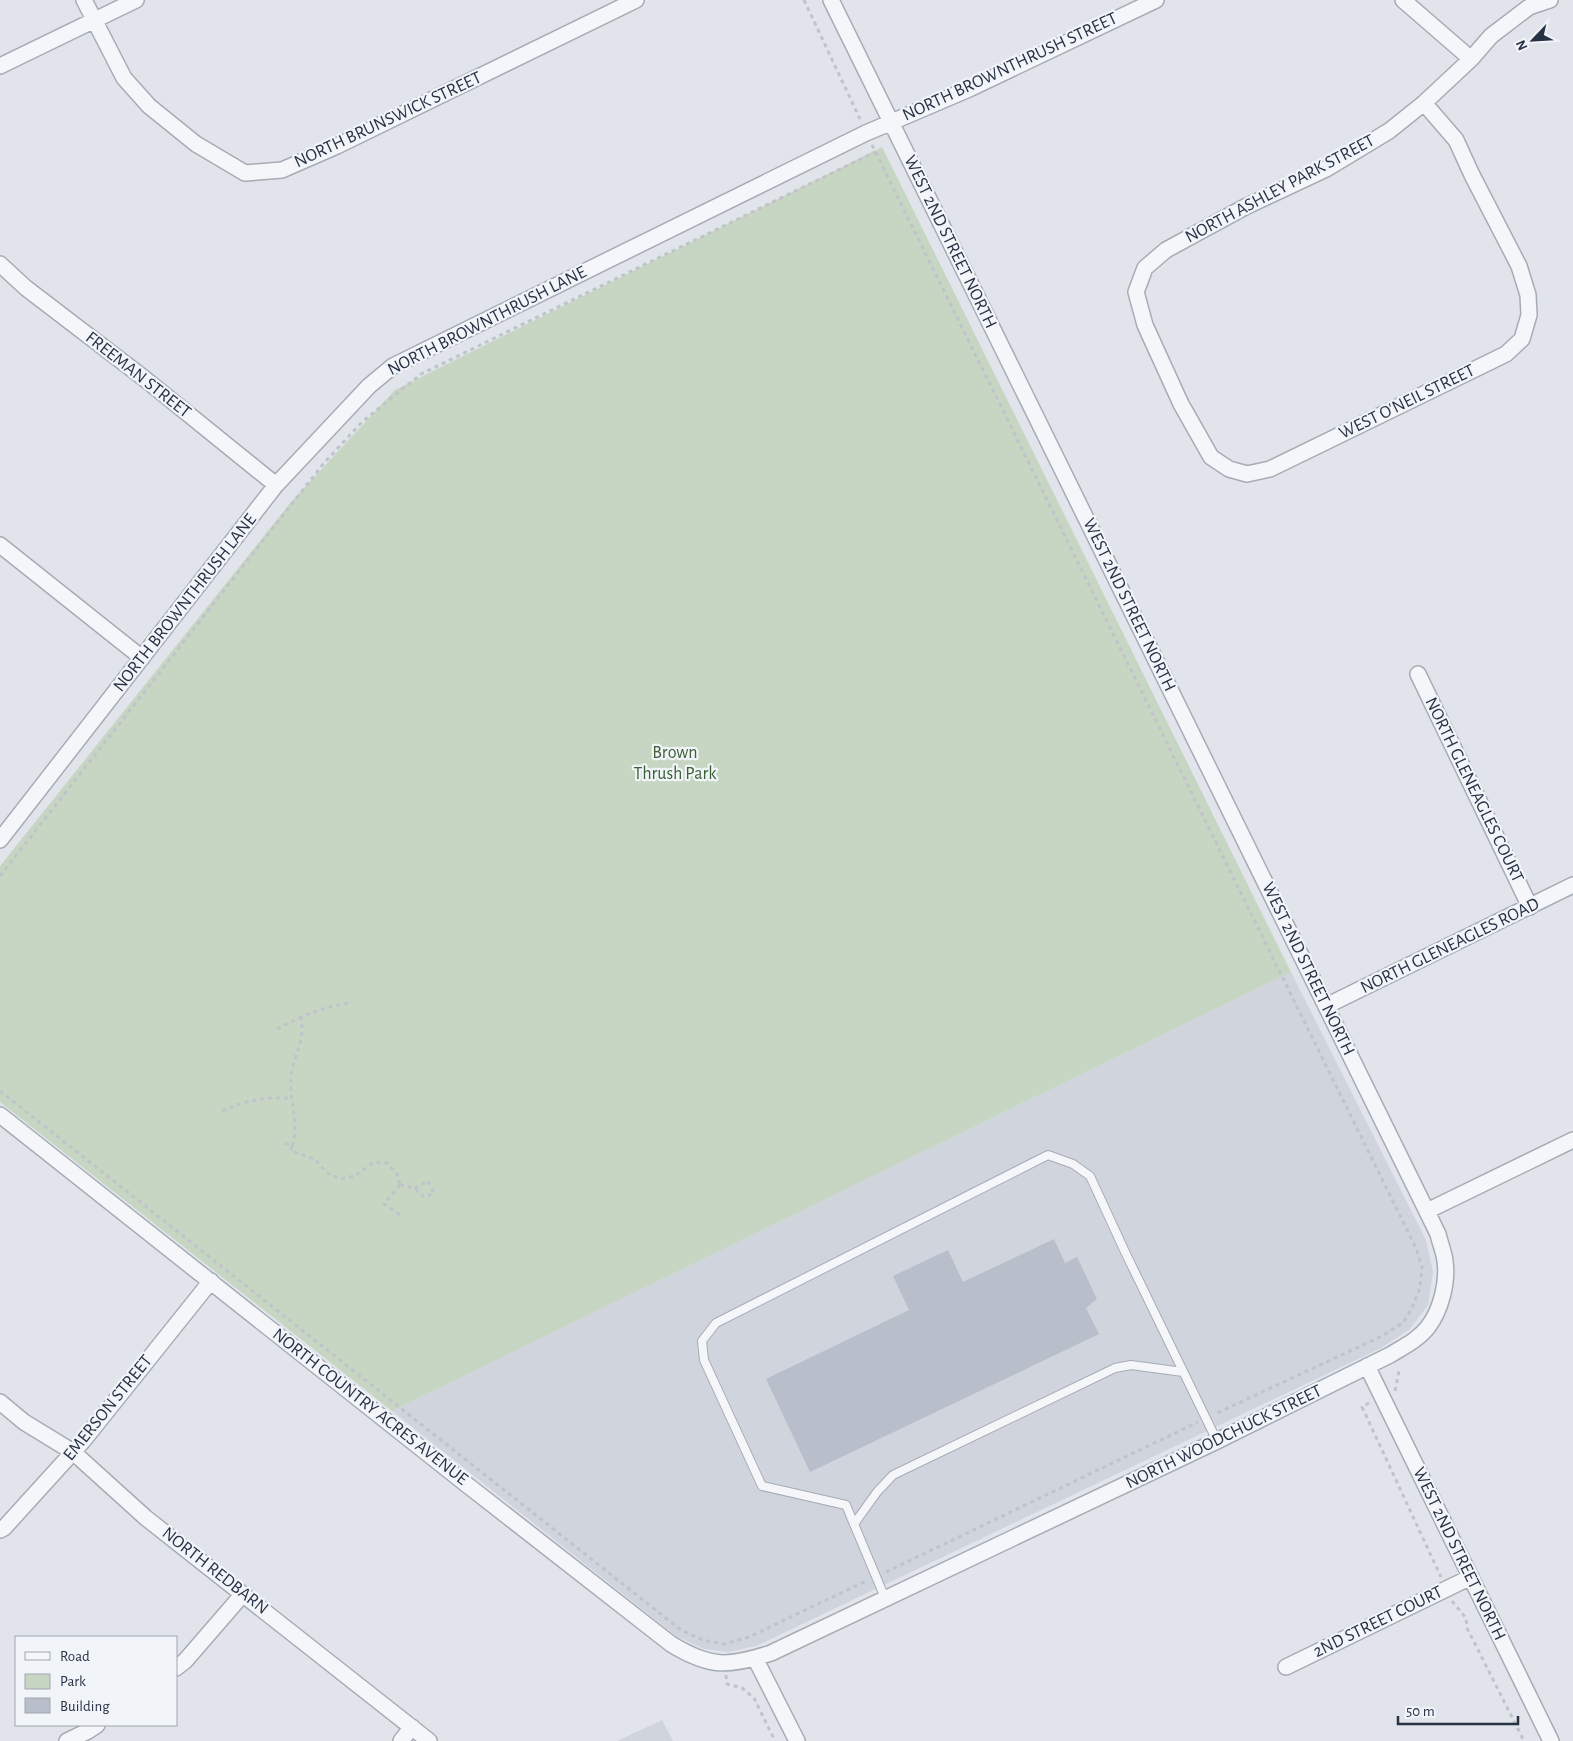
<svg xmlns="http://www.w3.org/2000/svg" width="1573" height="1741" viewBox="0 0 1573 1741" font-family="'Alegreya Sans',sans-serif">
	<rect width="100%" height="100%" fill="#e1e5eb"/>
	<path fill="#cfd4dd" d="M1291,972l135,268 7,32 -5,33 -18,24 -29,19 -625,298 -28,6 -24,-3 -28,-13 -284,-225z
		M662,1720l11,21h-56z"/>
	<path fill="#c6d6c2" d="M882,147l409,825 -899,439 -392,-309v-236l291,-364 104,-112z"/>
	<path fill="#b8beca" d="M1054,1239l11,24 12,-6 20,42 -11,9 13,26 -289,138 -44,-93 143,-69 -16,-34 55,-26 15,32z"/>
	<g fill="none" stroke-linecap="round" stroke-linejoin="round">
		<g stroke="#a6acb6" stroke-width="10">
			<path id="service" d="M854,1524l23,-32 16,-17 222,-107 16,-3 52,7
				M885,1598l-39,-93 -84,-19 -58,-126 -2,-19 14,-18 332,-168 25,9 17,12 36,78 91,187"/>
		</g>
		<g stroke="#a6acb6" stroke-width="18">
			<path id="minor" d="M84,0l40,78 25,28 47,38 49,29 37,-3 55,-24 299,-146
				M1403,0l68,59
				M0,66l136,-66
				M1424,103l32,37 16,35 47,91 9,29 1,20 -7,24 -16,15 -236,115 -23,5 -18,-5 -18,-12 -30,-53 -36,-79 -9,-33 9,-24 21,-18 79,-43 81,-38 63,-38 35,-28 47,-44 20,-23 38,-29 21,-7
				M0,264l26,24 119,91 131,106
				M0,545l142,113
				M1418,674l112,233
				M0,840l276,-355 93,-99 24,-20 473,-233 103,-44 187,-89
				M1326,1006l247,-121
				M0,1115l466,369 205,160c39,24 58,23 100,9l446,-212 173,-86c13,-8 28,-15 38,-28 13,-17 20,-45 17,-66 -1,-9 -5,-18 -7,-27l-607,-1234
				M1427,1211l146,-71
				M1367,1366l184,375
				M0,1402l24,20 49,30 73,66 283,223
				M0,1530l4,-2 79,-87 128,-160
				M755,1658l42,83
				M1286,1667l185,-90
				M176,1668l9,-7 58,-67
				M67,1741l21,-10 9,-6
				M401,1741l11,-14"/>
		</g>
		<path stroke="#c0c3ca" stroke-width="3" stroke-dasharray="4 4" stroke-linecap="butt" d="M804,0l56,119
			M872,145l544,1103 6,19 -2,21 -9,22 -8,13 -23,14 -165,77
			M0,876l324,-413 38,-41 59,-48 454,-222
			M277,1029c25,-13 45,-22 73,-26
			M0,1091l681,539 22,10 21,4 25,-7 117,-56
			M222,1111c25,-11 42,-14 70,-13
			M285,1143l7,3 -1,5 24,8 12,14 13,6 15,-3 19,-14 13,1 10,11 3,11
			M292,1146c8,-24 -3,-45 -1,-69 2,-23 15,-35 10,-60
			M400,1185l15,3 9,9 10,-4 -6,-12 -13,7
			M400,1185l-16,19 18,12
			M1395,1391l4,-20 -2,-3
			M1369,1403l-7,4 79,170
			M886,1572l312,-150
			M1452,1601l14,17 1,10 57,113
			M726,1675l1,9 15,4 12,10 21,43"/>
		<use href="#service" stroke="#f5f6f9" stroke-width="8"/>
		<use href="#minor" stroke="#f5f6f9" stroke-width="15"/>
	</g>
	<g text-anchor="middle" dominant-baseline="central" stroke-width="4.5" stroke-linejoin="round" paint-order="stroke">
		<g font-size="18" fill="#283245" stroke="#f1f4f8">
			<text transform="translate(1010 67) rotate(-25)">NORTH BROWNTHRUSH STREET</text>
			<text transform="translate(388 120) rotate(-25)">NORTH BRUNSWICK STREET</text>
			<text transform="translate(1280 189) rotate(-28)">NORTH ASHLEY PARK STREET</text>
			<text transform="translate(950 242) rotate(64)">WEST 2ND STREET NORTH</text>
			<text transform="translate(487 321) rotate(-27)">NORTH BROWNTHRUSH LANE</text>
			<text transform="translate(138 375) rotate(38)">FREEMAN STREET</text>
			<text transform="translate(1407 402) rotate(-26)">WEST O'NEIL STREET</text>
			<text transform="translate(185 603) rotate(-52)">NORTH BROWNTHRUSH LANE</text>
			<text transform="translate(1129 605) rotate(64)">WEST 2ND STREET NORTH</text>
			<text transform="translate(1474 790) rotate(64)">NORTH GLENEAGLES COURT</text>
			<text transform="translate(1450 946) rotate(-26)">NORTH GLENEAGLES ROAD</text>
			<text transform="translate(1308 969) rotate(64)">WEST 2ND STREET NORTH</text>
			<text transform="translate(370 1407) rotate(38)">NORTH COUNTRY ACRES AVENUE</text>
			<text transform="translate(108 1408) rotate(-51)">EMERSON STREET</text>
			<text transform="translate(1224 1437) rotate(-26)">NORTH WOODCHUCK STREET</text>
			<text transform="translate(1459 1554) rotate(64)">WEST 2ND STREET NORTH</text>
			<text transform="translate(215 1571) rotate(38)">NORTH REDBARN</text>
			<text transform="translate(1378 1622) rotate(-26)">2ND STREET COURT</text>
		</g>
		<g font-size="18" fill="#3b6234" stroke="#f1f4f8">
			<text x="675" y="753">Brown<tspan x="675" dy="21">Thrush Park</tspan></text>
		</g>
	</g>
	<rect x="15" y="1636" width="162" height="90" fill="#f1f4f8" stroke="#a1a6b0"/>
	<rect x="25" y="1652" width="25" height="8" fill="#f5f6f9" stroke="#a1a6b0"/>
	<text x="60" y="1661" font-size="15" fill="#283245">Road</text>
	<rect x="25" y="1674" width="25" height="15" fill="#c6d6c2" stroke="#a1a6b0"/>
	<text x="60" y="1686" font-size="15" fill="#283245">Park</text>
	<rect x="25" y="1698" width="25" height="15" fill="#b8beca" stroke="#a1a6b0"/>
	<text x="60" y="1711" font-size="15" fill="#283245">Building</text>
	<g transform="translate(1533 40) rotate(245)" stroke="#f1f4f8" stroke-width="4" paint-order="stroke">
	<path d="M0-4L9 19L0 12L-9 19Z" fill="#283245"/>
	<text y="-8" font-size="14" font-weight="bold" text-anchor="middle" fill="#283245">N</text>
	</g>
	<path d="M1398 1716v8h120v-8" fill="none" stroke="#283245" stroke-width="2.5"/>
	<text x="1406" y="1716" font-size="15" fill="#283245" stroke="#f1f4f8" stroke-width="4" paint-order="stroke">50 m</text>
</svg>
